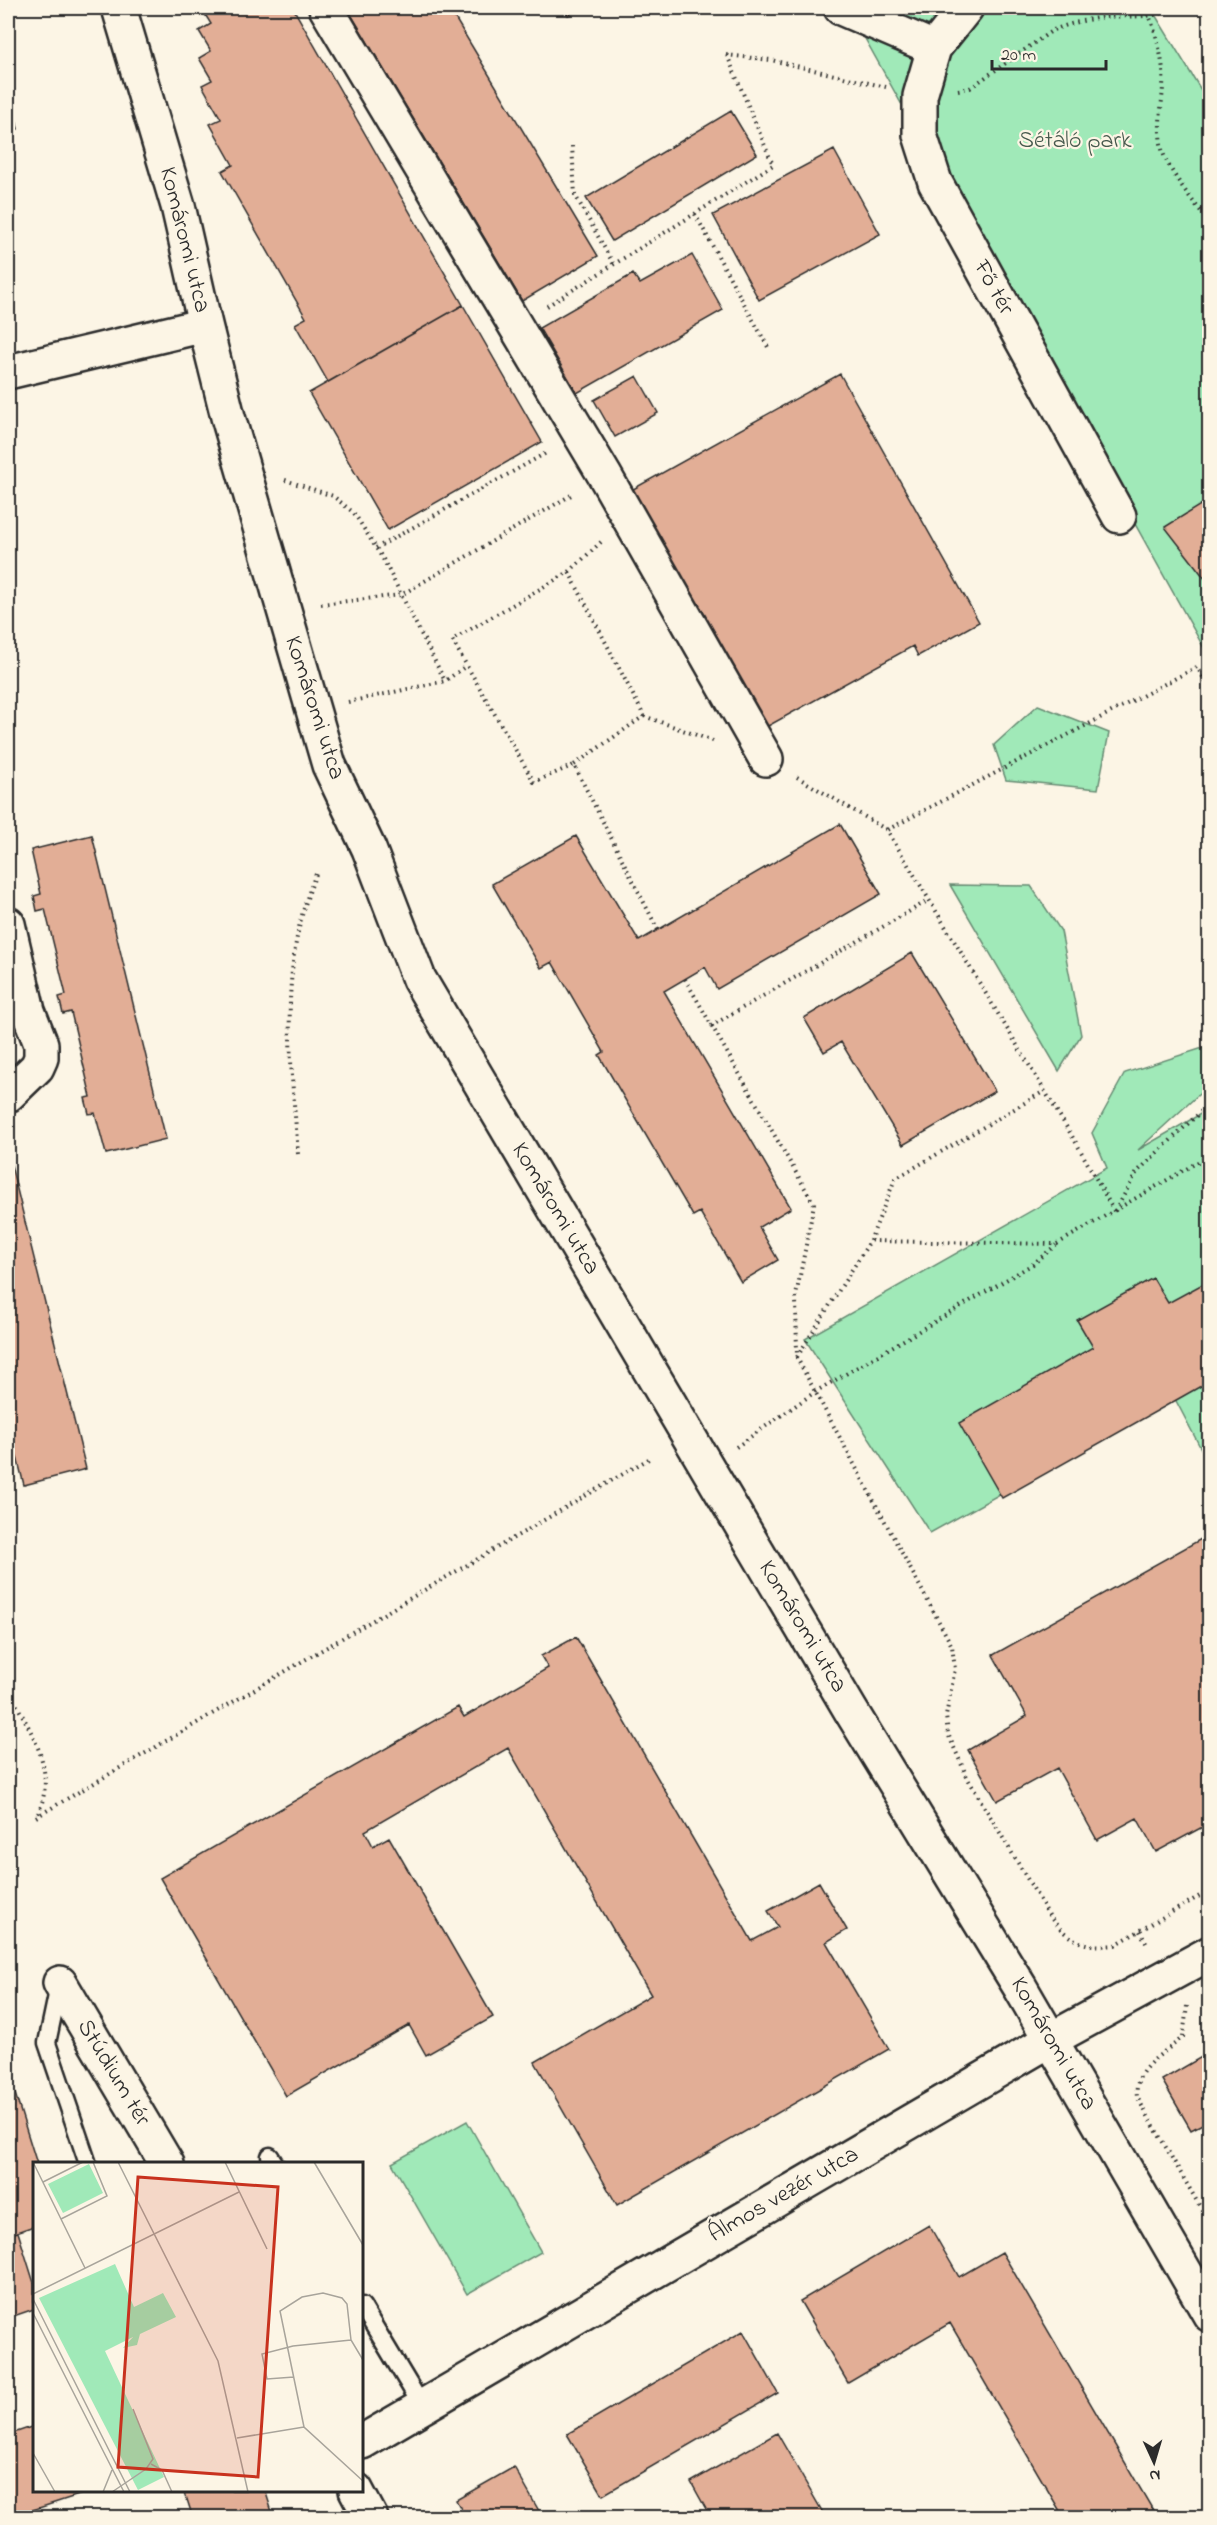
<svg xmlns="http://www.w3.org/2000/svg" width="1217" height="2525" viewBox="0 0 1217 2525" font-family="'Indie Flower',sans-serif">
	<rect width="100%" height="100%" fill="#fcf5e5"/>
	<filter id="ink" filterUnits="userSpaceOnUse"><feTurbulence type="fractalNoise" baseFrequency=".0167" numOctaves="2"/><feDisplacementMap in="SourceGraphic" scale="12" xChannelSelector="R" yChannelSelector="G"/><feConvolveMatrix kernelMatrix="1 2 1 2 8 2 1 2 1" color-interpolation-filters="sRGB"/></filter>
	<g filter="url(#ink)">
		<path fill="#a0e9b8" stroke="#668a72" stroke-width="1.5" d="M848,8h303l58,95v554z
			M1038,705l71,28 -11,56 -92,-9 -12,-35z
			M950,885l81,1 30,45 20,104 -22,36z
			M1209,1046v39l-71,65 71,-41v355l-35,-67 -244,136 -125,-194 302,-171 -15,-35 33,-60z
			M467,2121l74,131 -74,42 -75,-131z"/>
		<path fill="#e2ae96" stroke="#2b2b2b" stroke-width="1.5" d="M201,8h92l170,297 -135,77 -33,-58 11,-6 -84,-147 11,-6 -23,-41 11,-5 -19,-34 10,-5 -13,-22 12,-7 -12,-20 12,-7z
			M347,8h102l149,248 -76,45z
			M563,8h19l-14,7z
			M8,85l10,44 -10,2z
			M731,111l26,43 -145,87 -26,-43z
			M834,150l46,84 -121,66 -46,-85z
			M692,255l31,55 -146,83 -38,-65 94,-54 7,10z
			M463,305l79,137 -154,88 -79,-137z
			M840,374l139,248 -61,34 -5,-10 -154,85 -133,-238z
			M637,376l21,37 -43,24 -21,-37z
			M1210,499v86l-45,-58z
			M840,824l41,70 -164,95 -12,-22 -41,24 127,217 -32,19 19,33 -37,22 -41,-70 -7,4 -94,-161 5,-3 -52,-90 -11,6 -49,-84 84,-48 63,105z
			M92,835l74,304 -60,15 -11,-41 -6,1 -4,-16 6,-1 -20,-85 -8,2 -4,-17 7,-2 -21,-86 -8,2 -3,-15 7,-2 -10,-44z
			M912,953l83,138 -92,54 -62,-103 -17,10 -20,-34z
			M11,1165l75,304 -62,16 -11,-44 -5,2v-277z
			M1153,1278l15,25 42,-23v101l-208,117 -43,-75 134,-76 -16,-27z
			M1210,1534v289l-54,29 -19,-34 -40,22 -40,-72 -60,33 -29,-51 59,-34 -34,-61z
			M576,1637l176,304 26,-14 -10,-16 51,-29 28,48 -21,12 63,107 -272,156 -82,-143 116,-67 -143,-247 -143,83 8,15 16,-9 104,180 -67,38 -17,-30 -123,71 -126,-218 298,-171 6,10 84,-49 -7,-12z
			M1210,2052v68l-19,10 -29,-50z
			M8,2071l29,93h-3v62l-26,9z
			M929,2225l30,52 43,-25 155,265 -93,1 -114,-195 -102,60 -48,-82z
			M18,2232l16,51v26l-26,9v-83z
			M743,2331l35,62 -175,102 -36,-61z
			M34,2426v64h50l1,3 -77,25v-83z
			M777,2433l49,85h-115l-20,-36z
			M514,2467l29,51h-77l-10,-18z
			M184,2490h81l9,28h-81z"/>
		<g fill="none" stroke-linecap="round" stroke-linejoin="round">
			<g stroke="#2b2b2b" stroke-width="21">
				<path id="lane" d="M59,1986l-12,57 41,121
					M270,2156l5,8
					M362,2306l60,100"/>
			</g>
			<g stroke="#2b2b2b" stroke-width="38">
				<path id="street" d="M119,8l59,198 27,119 23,92 101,348 40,84 50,130 432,732 169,276 190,328
					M326,8l279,468 161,283
					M841,8l93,40
					M966,8l-32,40 -14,48v39l15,47 184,334
					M8,372l197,-47
					M8,924l20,87 13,33v14l-4,9 -29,28
					M60,1983l107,181
					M362,2442l688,-402 160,-87
					M356,2490l15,28"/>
			</g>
			<path stroke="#2b2b2b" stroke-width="4" stroke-dasharray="1.5 4.5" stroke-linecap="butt" d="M1145,8c9,14 16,45 18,62 2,26 -7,52 -1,79 5,21 34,56 48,74
				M726,55l45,5 115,27
				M958,90l12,-2 83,-58c16,-6 34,-11 52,-13 24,-2 48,3 70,-9
				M572,146l3,49 39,70
				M695,214l74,135
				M547,306l226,-141 -46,-110
				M285,480l48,16 21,17 29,46 62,122
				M601,542l-32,30 -117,68 82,142 40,-17 84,165
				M376,548l172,-96
				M569,572l75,144 -70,49
				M321,604l80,-9 172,-101
				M348,702l97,-21 21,-15
				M644,716l69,25
				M797,777l90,53
				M685,979l129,225 -18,92 1,62 155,288 3,23 -9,47 2,18 20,45 82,138c19,24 33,31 65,28l95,-55
				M711,1026l218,-126
				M298,1154c-7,-97 -21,-186 18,-280
				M1114,1211l-36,-65 -191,-316 310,-163 13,22
				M1115,1211l22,-39 73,-69
				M870,1241l25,-62 148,-87
				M797,1357l73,-116 187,3 153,-89
				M736,1447l79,-55 218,-128 23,-19
				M8,1689c22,42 51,80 29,127
				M36,1817l616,-360
				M1140,1931l8,16
				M1187,2006l-4,31c-19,17 -50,30 -46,60l73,127"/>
			<use href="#lane" stroke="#fcf5e5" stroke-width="16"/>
			<use href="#street" stroke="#fcf5e5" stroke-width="33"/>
		</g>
	</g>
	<g text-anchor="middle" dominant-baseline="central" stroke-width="4.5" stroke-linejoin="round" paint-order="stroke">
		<g font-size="24" fill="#485a4e" stroke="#fcf5e5">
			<text x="1075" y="141">Sétáló park</text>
		</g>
		<g font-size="24" fill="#2b2b2b" stroke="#fcf5e5">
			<text transform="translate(184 240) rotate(76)">Komáromi utca</text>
			<text transform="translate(993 288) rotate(61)">Fő tér</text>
			<text transform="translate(314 708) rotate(72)">Komáromi utca</text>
			<text transform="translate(555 1209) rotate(59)">Komáromi utca</text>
			<text transform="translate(802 1627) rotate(59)">Komáromi utca</text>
			<text transform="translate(1053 2044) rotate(60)">Komáromi utca</text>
			<text transform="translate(113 2073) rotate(59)">Stúdium tér</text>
			<text transform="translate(784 2195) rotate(-30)">Álmos vezér utca</text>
		</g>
	</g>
	<g transform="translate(33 2162)">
		<rect width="330" height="330" fill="#fcf5e5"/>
		<path d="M56,2l14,29 -40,20 -15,-29zM82,102l19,43 29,-14 13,24 -36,17 -3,11 -14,3 10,-11 -28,14 59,126 -26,13 -99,-192z" fill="#a0e9b8"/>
		<path fill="none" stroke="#a8a49b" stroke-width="1.5" d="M0,0l52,106M85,0l100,199 30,131M192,0l42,87M281,0l49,83M10,20l40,-20M28,57l46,-23 -14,-34M0,132l206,-102M0,137l97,193M0,151l91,179M330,198l-12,-20 -4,-36 -5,-6 -19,-5 -21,4 -22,14 24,116 59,54M261,215l-27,2 -5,-25 31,-8 58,-6M204,276l67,-11M0,291l22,39M118,302l11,6 10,22M70,330l9,-22M79,330l34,-23 7,-10 -20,-50"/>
		<path fill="#c8321e" fill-opacity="0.15" stroke="#c8321e" stroke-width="3" d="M105,15l140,10 -20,290 -140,-10z"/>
		<rect width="330" height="330" fill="none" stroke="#2b2b2b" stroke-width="3"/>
	</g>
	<rect width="1217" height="2525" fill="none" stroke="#fcf5e5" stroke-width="30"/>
	<rect x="15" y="15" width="1187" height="2495" fill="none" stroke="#2b2b2b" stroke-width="2" filter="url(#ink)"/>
	<g transform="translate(1154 2462) rotate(176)" stroke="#fcf5e5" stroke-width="4.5" paint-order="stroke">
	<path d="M0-4.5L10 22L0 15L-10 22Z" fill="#2b2b2b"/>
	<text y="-9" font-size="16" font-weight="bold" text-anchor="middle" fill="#2b2b2b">N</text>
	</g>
	<path d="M992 60v9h114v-9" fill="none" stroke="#2b2b2b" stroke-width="3"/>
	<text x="1001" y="60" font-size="18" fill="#2b2b2b" stroke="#fcf5e5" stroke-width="4.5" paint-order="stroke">20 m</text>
</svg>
